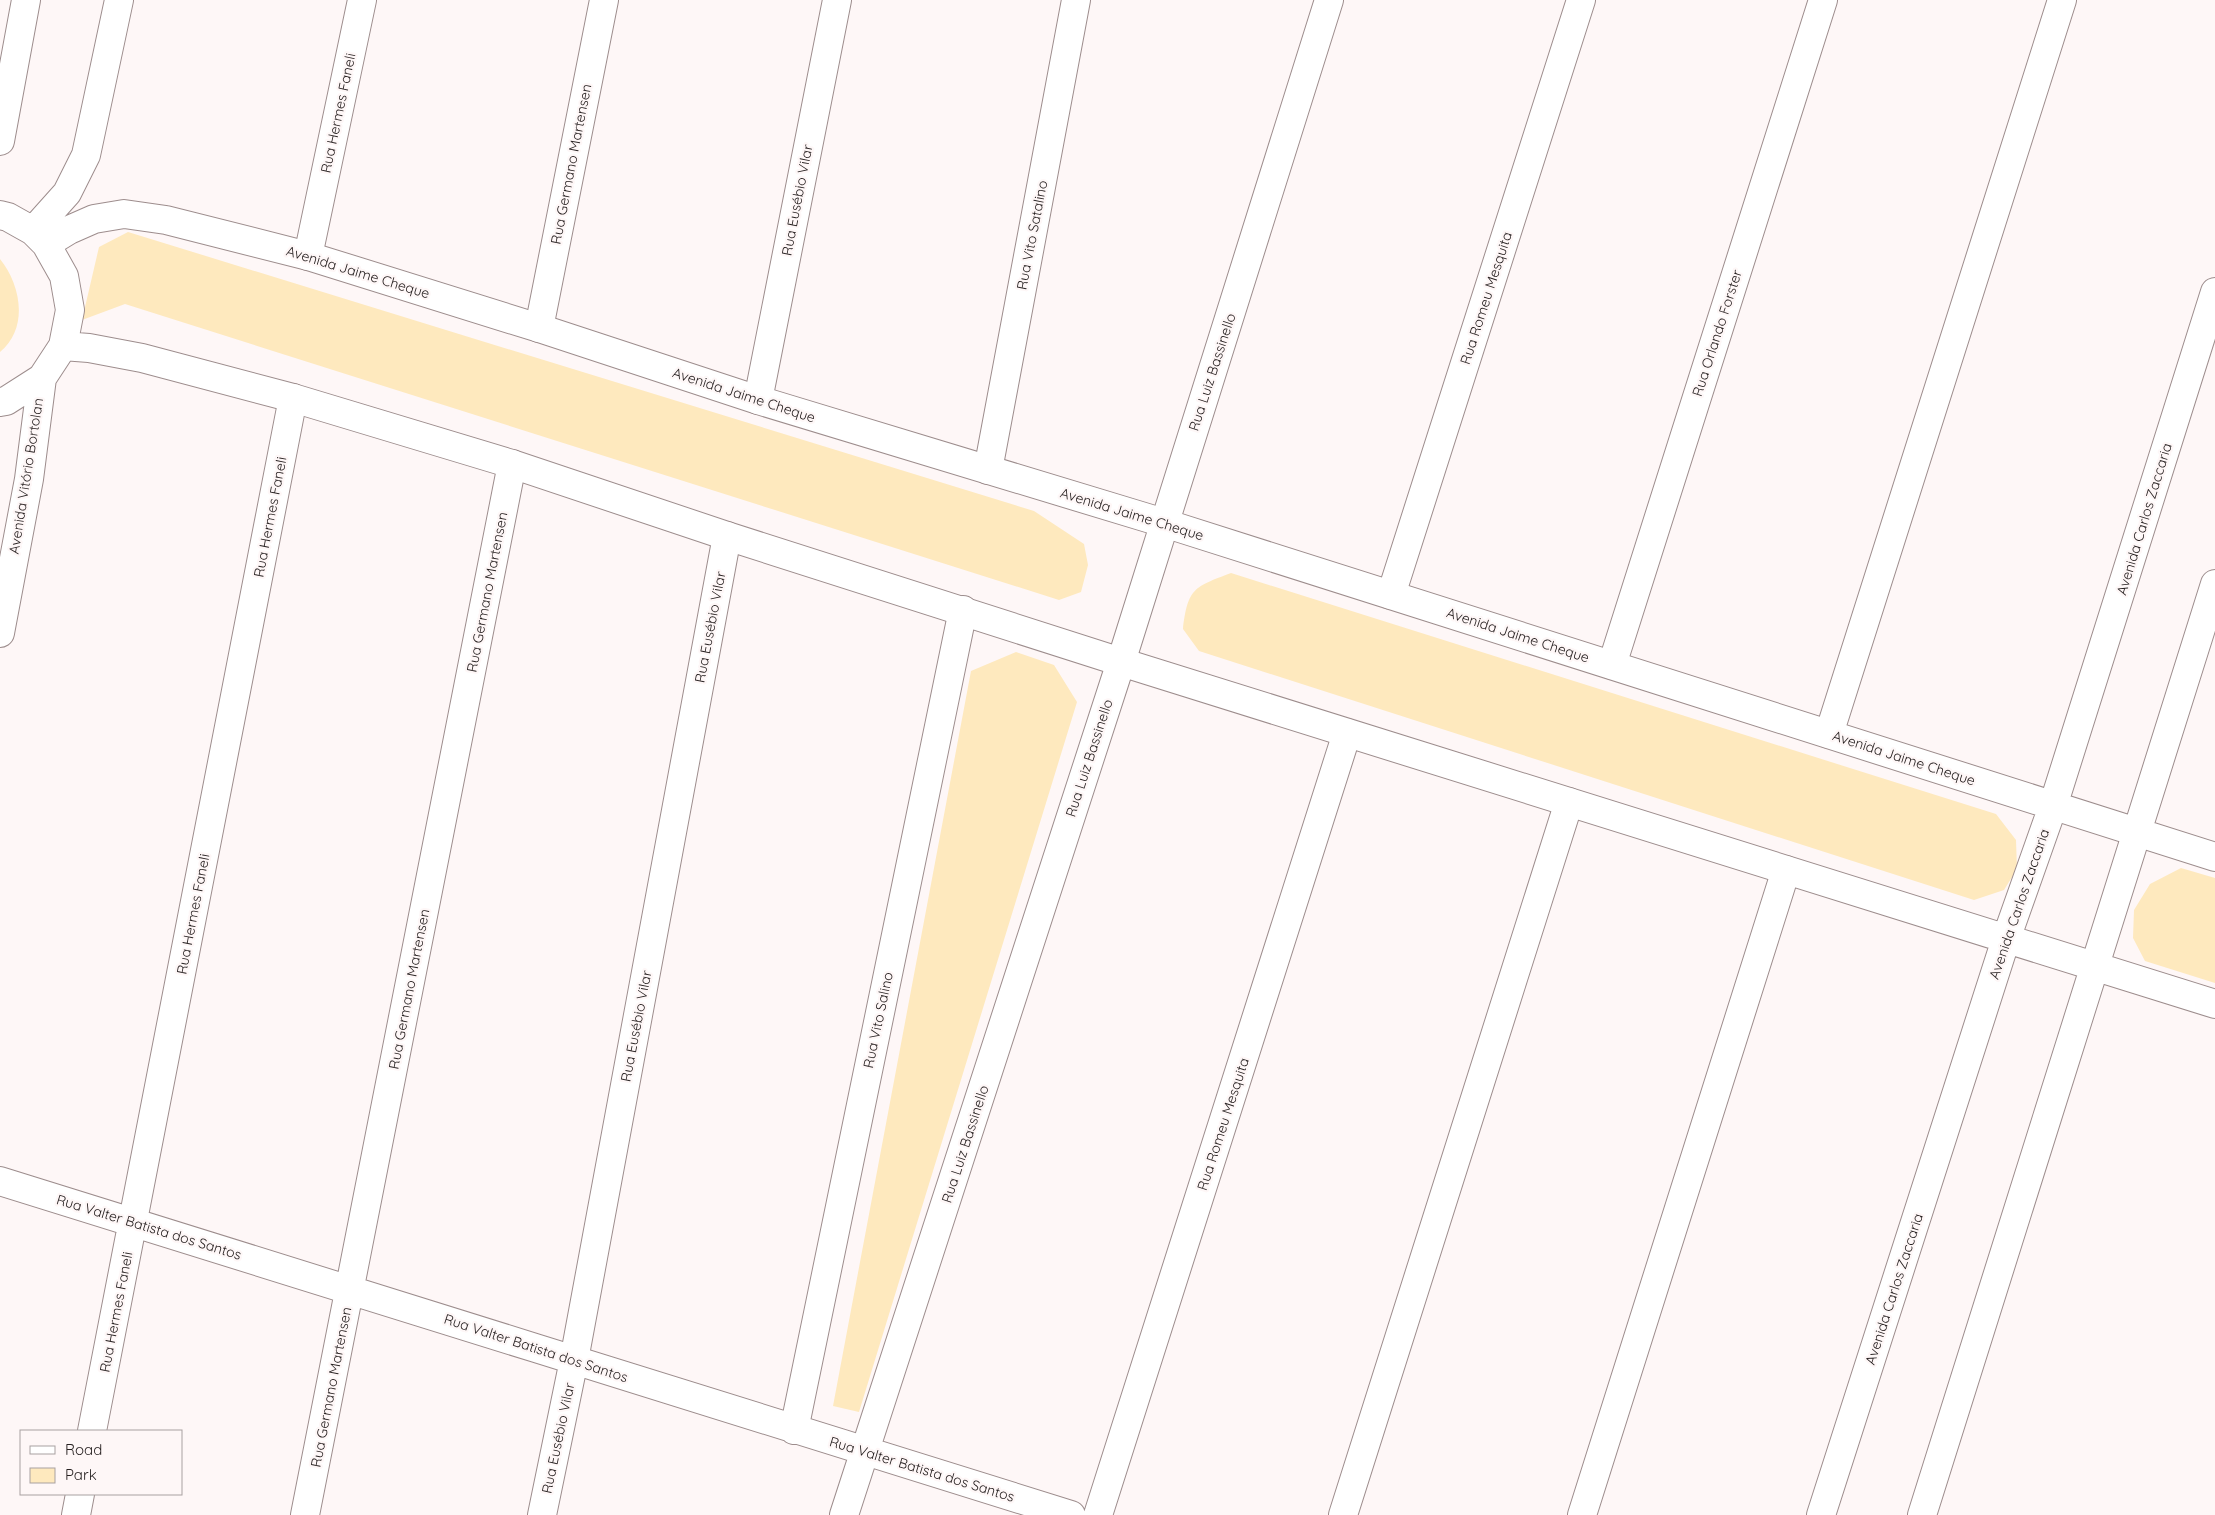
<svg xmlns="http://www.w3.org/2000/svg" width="2215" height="1515" viewBox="0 0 2215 1515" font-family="Quicksand,sans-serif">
	<rect width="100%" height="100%" fill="#fef7f7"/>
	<path fill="#fee9be" d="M128,232l906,279 50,33 4,21 -7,27 -22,8 -934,-296 -43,16 17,-73z
		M0,259c21,26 29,69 0,93z
		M1231,573l765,241 20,26 1,29 -13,21 -30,10 -775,-249 -16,-22c5,-41 11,-42 48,-56z
		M1016,652l38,13 23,37 -218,710 -26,-6 138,-735z
		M2181,868l34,10v105l-70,-22 -12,-23 1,-28 16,-26z"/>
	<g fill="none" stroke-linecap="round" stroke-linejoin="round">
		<g stroke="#9d8d8d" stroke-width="30">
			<path id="minor" d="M308,256l54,-256
				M539,328l65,-328
				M758,400l79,-400
				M988,470l88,-470
				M1391,595l190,-595
				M1612,665l211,-665
				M1829,734l233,-734
				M0,1181c357,111 714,223 1071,334
				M794,1430l169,-820
				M92,1431l201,-1033
				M76,1515l4,-21
				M305,1515l207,-1051
				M542,1515l32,-155 153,-824
				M844,1515l277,-853 208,-662
				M1098,1515l249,-782
				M1343,1515l226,-713
				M1582,1515l204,-645"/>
		</g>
		<g stroke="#9d8d8d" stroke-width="30">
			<path id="tertiary" d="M0,141l26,-141
				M0,215l8,2 25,14 13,13 18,32 6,34 -7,36 -21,32 -36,23 -6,1
				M33,231l34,-38 19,-38 33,-155
				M46,244l23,-14 25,-11 30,-5 42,6 142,36 231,72 219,72 406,123 1051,334
				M63,346l26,2 53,10 151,40 219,66 215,72 394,126 1094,342
				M0,633l29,-154 13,-101
				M1821,1515l185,-576 47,-133 162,-514
				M1922,1515l293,-931"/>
		</g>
		<use href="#minor" stroke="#fff" stroke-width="28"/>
		<use href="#tertiary" stroke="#fff" stroke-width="28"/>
	</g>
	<g text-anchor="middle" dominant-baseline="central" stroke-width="4.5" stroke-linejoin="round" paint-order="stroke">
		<g font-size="14" fill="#272121" stroke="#fef7f7">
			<text transform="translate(338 113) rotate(-78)">Rua Hermes Faneli</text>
			<text transform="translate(571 164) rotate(-79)">Rua Germano Martensen</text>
			<text transform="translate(797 200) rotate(-79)">Rua Eusébio Vilar</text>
			<text transform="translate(1032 235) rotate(-79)">Rua Vito Satalino</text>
			<text transform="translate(358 272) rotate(17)">Avenida Jaime Cheque</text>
			<text transform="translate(1486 298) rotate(-72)">Rua Romeu Mesquita</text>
			<text transform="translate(1717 333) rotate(-72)">Rua Orlando Forster</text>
			<text transform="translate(1212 372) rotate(-72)">Rua Luiz Bassinello</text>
			<text transform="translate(744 395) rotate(18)">Avenida Jaime Cheque</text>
			<text transform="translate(26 476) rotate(-81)">Avenida Vitório Bortolan</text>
			<text transform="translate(1132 514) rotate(17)">Avenida Jaime Cheque</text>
			<text transform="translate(270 517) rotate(-79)">Rua Hermes Faneli</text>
			<text transform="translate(2144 519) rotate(-73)">Avenida Carlos Zaccaria</text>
			<text transform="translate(487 592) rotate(-79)">Rua Germano Martensen</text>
			<text transform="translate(710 627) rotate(-79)">Rua Eusébio Vilar</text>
			<text transform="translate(1518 635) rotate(18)">Avenida Jaime Cheque</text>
			<text transform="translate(1089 758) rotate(-72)">Rua Luiz Bassinello</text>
			<text transform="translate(1904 758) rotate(18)">Avenida Jaime Cheque</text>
			<text transform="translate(2019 904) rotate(-71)">Avenida Carlos Zaccaria</text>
			<text transform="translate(193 914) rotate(-79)">Rua Hermes Faneli</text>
			<text transform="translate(409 989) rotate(-79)">Rua Germano Martensen</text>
			<text transform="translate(878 1020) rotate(-78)">Rua Vito Salino</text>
			<text transform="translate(636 1026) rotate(-79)">Rua Eusébio Vilar</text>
			<text transform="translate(1223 1124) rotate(-72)">Rua Romeu Mesquita</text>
			<text transform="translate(965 1144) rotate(-72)">Rua Luiz Bassinello</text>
			<text transform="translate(149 1227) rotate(17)">Rua Valter Batista dos Santos</text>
			<text transform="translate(1894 1289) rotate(-72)">Avenida Carlos Zaccaria</text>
			<text transform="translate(116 1312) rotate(-79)">Rua Hermes Faneli</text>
			<text transform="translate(536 1348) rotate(18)">Rua Valter Batista dos Santos</text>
			<text transform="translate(331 1387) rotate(-79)">Rua Germano Martensen</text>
			<text transform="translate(558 1438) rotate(-78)">Rua Eusébio Vilar</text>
			<text transform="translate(922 1469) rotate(17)">Rua Valter Batista dos Santos</text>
		</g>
	</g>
	<rect x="20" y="1430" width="162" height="65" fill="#fef7f7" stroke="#a8a1a1"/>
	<rect x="30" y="1446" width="25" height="8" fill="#ffffff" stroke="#a8a1a1"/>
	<text x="65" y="1455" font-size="15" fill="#272121">Road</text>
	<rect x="30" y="1468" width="25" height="15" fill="#fee9be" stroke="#a8a1a1"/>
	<text x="65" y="1480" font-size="15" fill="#272121">Park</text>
</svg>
